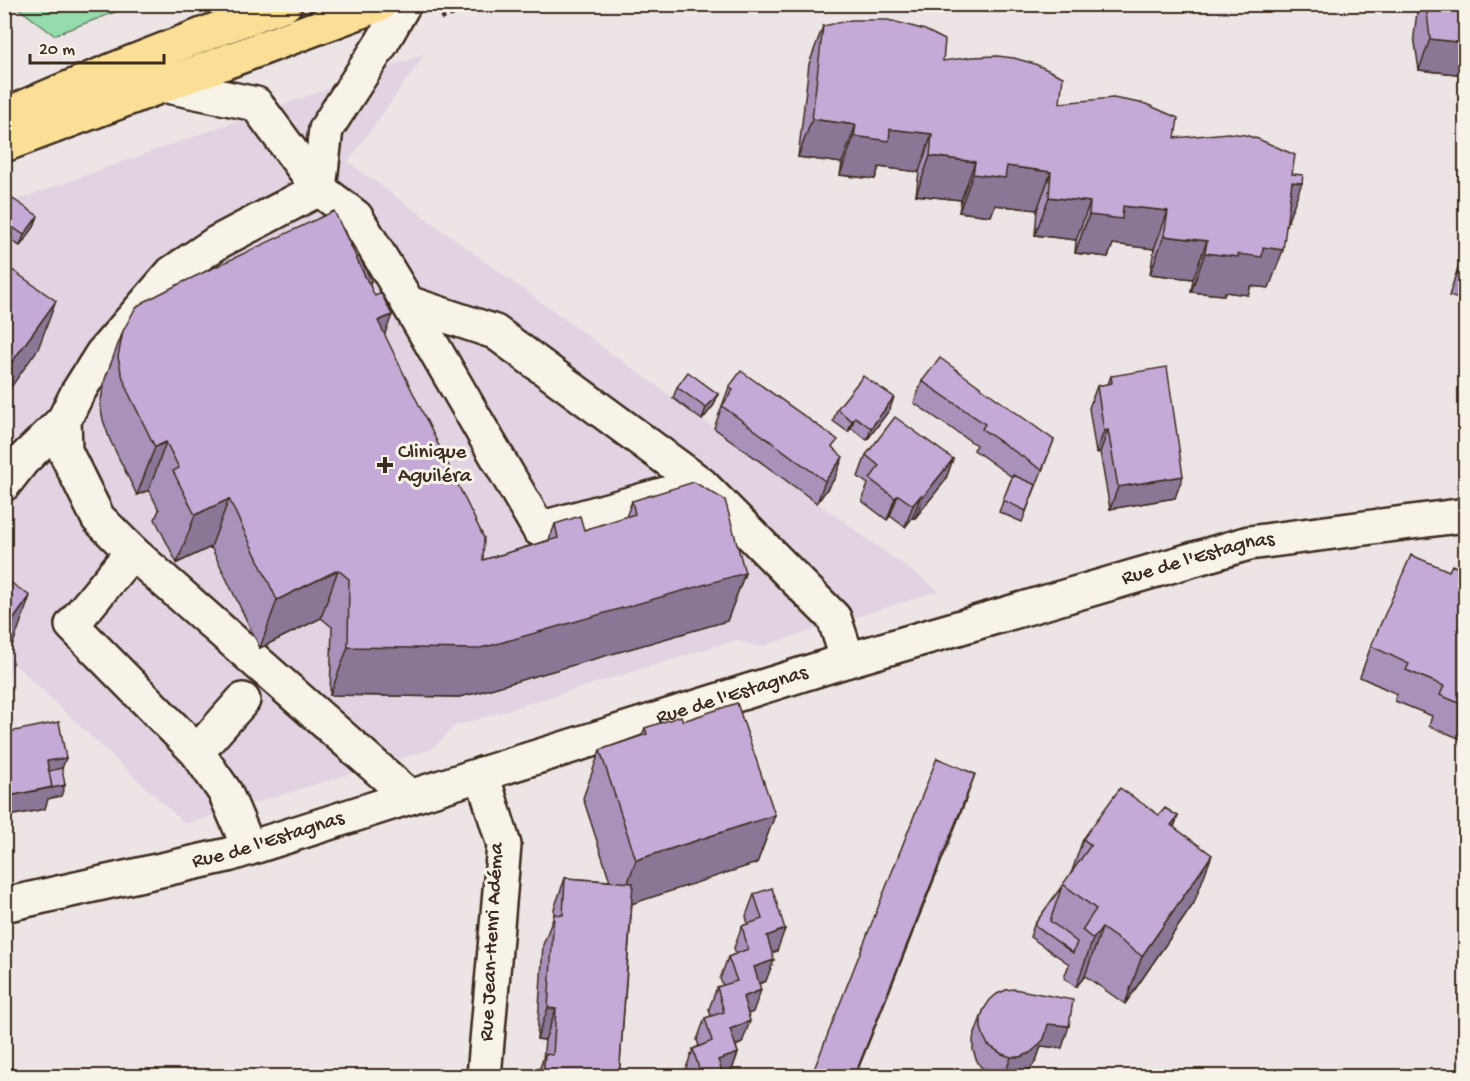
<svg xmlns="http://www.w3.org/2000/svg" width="1470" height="1081" viewBox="0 0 1470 1081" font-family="'Gochi Hand',sans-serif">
	<rect width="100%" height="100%" fill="#ede4e5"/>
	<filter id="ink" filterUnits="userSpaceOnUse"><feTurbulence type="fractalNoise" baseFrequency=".0167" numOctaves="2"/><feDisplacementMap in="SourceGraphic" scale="12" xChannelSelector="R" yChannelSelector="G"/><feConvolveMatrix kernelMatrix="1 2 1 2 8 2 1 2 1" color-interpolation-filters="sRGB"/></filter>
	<g filter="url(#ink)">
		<path fill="#e1d3e1" d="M425,54l-77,108 591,429 -180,56 -23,-7 -281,86 -23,23 -247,75 -170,-159 -10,12v-473z"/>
		<path fill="#94dcac" stroke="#688365" stroke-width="1.5" d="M14,5h120l-80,30z"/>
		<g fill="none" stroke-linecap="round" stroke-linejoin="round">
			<g stroke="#3b2a1e" stroke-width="38">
				<g id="minor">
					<path d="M162,85l94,19 63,85 37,28 52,86 87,29 206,152 133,134 14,42"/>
					<path d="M319,189l7,-60 55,-85 23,-40"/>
					<path d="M408,303l131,226 134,-37"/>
					<path d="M4,484l18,-23 42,-41"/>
					<path d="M132,552l278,245"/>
					<path d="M197,752l46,-52"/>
					<path d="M482,774l22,71 -20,231"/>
					<path d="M249,848l-24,-56 -28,-40 -125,-127 60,-73 -34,-34 -33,-67 -1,-31 14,-28 24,-38 70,-81 46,-31 101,-53"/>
					<path id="s1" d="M4,905l224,-50 254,-81 366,-114 401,-117 217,-28"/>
				</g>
			</g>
			<g stroke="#3b2a1e" stroke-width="38">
				<path id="major" d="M4,116c92,-41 186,-77 281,-112
					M4,145l376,-141"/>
			</g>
			<path stroke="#3b2a1e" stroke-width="4" stroke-dasharray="4.5 4.5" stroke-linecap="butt" d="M441,19l39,-15"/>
			<use href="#minor" stroke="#f7f3e8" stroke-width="33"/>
			<use href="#major" stroke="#fbdf96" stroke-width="33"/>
		</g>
		<path fill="#a992b9" stroke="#3b2a1e" stroke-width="1.5" d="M1418,4h48v71l-47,-5 -5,-34z
			M823,26l120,35 117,42 115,35 113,83h-1l-18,67 -18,-2 -3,9 -23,-3 -1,3 -33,-3 2,-13 -43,-5 4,-25 -41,-5 -5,13 -33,-4 1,-13 -41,-5 2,-25 -42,-5 -4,11 -32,-4 2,-12 -45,-5 3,-23 -40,-5 -4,12 -35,-4 2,-12 -44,-6 11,-93z
			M4,211l30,16 -14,19 -16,-10z
			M1466,242v59l-17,-5z
			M356,258l15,23 -1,4 14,49 99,226 66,-20 6,-16 29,6 42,-13 6,-16 113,72 -18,48 -251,72 -17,4 -129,-2 2,-68 -11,-9 -61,30 -49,-101 -34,16 -22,-44 4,-9 -10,-20 -12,5 -27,-55 -7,-20 -3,-15 5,-26 18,-48z
			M1111,376l64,122 -65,11 -10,-57 -4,1 -7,-45 8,-22 11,-2z
			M922,381l132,59 -32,82 -23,-10 13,-35 -38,-27 2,-5 -62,-42z
			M677,387l41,7 -4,11 -12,15 -29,-22z
			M729,387l105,63 1,28 -18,25 -103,-75z
			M837,409h53l-23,31 -16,-12 -3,4 -15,-11z
			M866,455l87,4 -8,22 -30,37 -2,-1 -8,10 -15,-11 -3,4 -25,-19 6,-17 -10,-7z
			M1449,571h17v170l-37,-15 3,-10 -37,-15 2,-7 -37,-17 11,-31z
			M683,721l92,94 -18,48 -125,40 -13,174h-82l6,-18 2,-19 -8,-1 6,-94 11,-29v-7l11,-31 45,3 -27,-83 17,-48 42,-15 3,-7z
			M1159,815l19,1 -4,11 20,76 -69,101 -40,-28 -9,11 -12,-9 5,-14 -39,-27 4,-12 37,-51 12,-35z
			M754,894l23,57 -5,2 -6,28 -7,3 -6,28 -5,2 -6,29 -6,3 2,7 -8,22 -4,2h-39l-2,-6 8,-22 6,-3 -2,-6 8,-22 6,-2 -2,-7 8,-22 6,-2 -3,-6 8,-22 8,-3 -2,-6 8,-22 6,-2 -2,-8z
			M984,1009l78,39 -21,-2 -5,15 -6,8 -7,6 -5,2h-23l-15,-11 -4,-7 -3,-9v-11z"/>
		<path fill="#8a7796" stroke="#3b2a1e" stroke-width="1.5" d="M1430,39l36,4v32l-47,-5z
			M812,119l44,6 -14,38 -44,-6z
			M890,129l42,5 -13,38 -40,-5 -4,12 -35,-4 14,-39z
			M930,156l45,6 -14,38 -45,-5z
			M1007,166l44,6 -14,38 -42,-5 -4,11 -32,-4 14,-38z
			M1292,182l10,1 -14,38 -10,-1z
			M1049,197l41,5 -14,38 -41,-5z
			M1123,206l45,5 -14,38 -41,-5 -5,13 -33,-4 14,-38z
			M38,216l-4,11 -14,19 4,-11z
			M1164,236l43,5 -14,38 -43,-5z
			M1263,247l20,3 -14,38 -18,-2 -3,9 -23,-3 -1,3 -33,-3 14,-39 33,1z
			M56,301l-18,48 -34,48v-24z
			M392,315l-18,48 4,-42z
			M718,394l-4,11 -12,15 4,-12z
			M894,397l-4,12 -23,31 4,-12z
			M855,417l-4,11 -3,4 4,-11z
			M1108,430l-8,22 -4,1 8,-22z
			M166,442l-17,48 -12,5 18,-48z
			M843,457l-8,21 -18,25 8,-22z
			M953,459l-8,22 -30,37 8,-21z
			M1183,476l-8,22 -65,11 8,-22z
			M898,495l-8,21 -3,4 8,-22z
			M921,495l-8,22 -8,10 8,-22z
			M229,499l-18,48 -34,16 18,-48z
			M338,570l-17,48 -61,30 17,-48z
			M745,573l-18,48 -251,72 -17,4 -129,-2 18,-48z
			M30,596l-17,48 -9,12v-23z
			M66,758l-8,21 -13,3 2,-21z
			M975,774l-11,31 -109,272h-1z
			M65,785l-4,11 -13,3 -3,10 -41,8v-20z
			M775,815l-18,48 -138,45 17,-48z
			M1178,816l-18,48 11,-39z
			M1212,855l-18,48 -69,101 17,-48z
			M1102,928l-17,48 -9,11 17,-48z
			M785,929l-8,22 -18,7 8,-22z
			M774,960l-8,21 -20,8 8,-22z
			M761,990l-8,22 -18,7 8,-22z
			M548,1008l8,1 -11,31 -8,-1z
			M750,1021l-8,22 -20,8 8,-22z
			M1048,1024l21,2 -7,22 -21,-2 -5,15 -6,8 -7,6 -5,2h-14l7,-20z
			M738,1053l-8,22 -4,2h-14l6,-17z"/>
		<path fill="#c5aad7" stroke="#3b2a1e" stroke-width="1.5" d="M1466,4v39l-36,-4 -4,-35z
			M851,20h37l16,4 21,6 20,10 -2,21 29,-4 25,-1 17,2 21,6 28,13 -3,26 53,-5 33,6 32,14 -3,20 53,-5 17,2 13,4 37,16 -3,19 11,1 -1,8 -10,-1 -9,68 -20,-3 -1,10 -24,-3v3l-33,-4 2,-12 -43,-5 4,-25 -45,-5 -1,13 -33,-4 1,-13 -41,-5 2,-25 -44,-6 -2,12 -32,-4 2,-12 -45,-6 2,-22 -42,-5 -1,12 -35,-5 2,-11 -44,-6 11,-93z
			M13,199l25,17 -14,19 -20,-14v-10z
			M334,211l41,85 6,-3 11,22 -14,6 106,217 -1,22 75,-22 -3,-14 25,-8 4,14 51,-16 -3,-13 62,-19 31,18 20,73 -252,72 -17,4 -128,-2 1,-68 -11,-9 -61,30 -48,-101 -34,16 -22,-44 6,-3 -13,-26 -11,5 -27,-55 -7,-20 -3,-15 5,-26 12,-22 7,-6 37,-19z
			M1466,246v31l-9,-3z
			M359,257l12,24 -3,1 -12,-24z
			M8,267l48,34 -52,72v-105z
			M940,358l114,82 -12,30 -60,-41 3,-5 -63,-43z
			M1167,367l16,109 -65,11 -10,-57 -4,1 -7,-45 15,-3 -1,-7z
			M741,371l97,69 -6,7 11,10 -18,24 -103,-75 11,-16 -4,-3z
			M688,372l30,22 -12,14 -29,-21z
			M863,376l31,21 -23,31 -16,-11 -3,4 -15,-12z
			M895,417l58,42 -30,38 -2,-2 -8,10 -15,-10 -3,3 -25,-19 9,-13 -13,-11z
			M1013,475l23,10 -10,26 -23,-11z
			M1411,555l38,16 3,-6 14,6v135l-26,-11 4,-9 -38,-16 3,-6 -38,-18z
			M4,578l26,18 -26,37z
			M737,703l38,112 -139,45 -36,-110 47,-16 -2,-6 36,-12 2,5z
			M59,722l7,36 -19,3 5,26 -48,10v-64z
			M937,758l38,16 -121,303h-43z
			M62,768l3,17 -13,3 -3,-17z
			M1120,788l39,27 6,-7 13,8 -7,9 41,30 -70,101 -40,-28 -9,11 -11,-9 14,-21 -33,-25 28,-39 -8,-6z
			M565,878l68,5 -14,194h-76l2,-23 8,1 3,-46 -8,-1 6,-94 9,1z
			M1062,886l-12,35 27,21 -4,11 -39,-28z
			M772,888l13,41 -18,7 7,24 -20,7 7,23 -18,7 7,24 -20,8 8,24 -20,7 6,17h-36l12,-5 -7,-23 19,-8 -7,-23 19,-6 -7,-25 20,-6 -9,-24 20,-8 -6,-23 20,-7 -8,-25z
			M1014,989l59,11 -4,26 -21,-2 -4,15 -7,8 -7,6 -10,4h-9l-9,-3 -14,-9 -4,-8 -3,-9v-11l3,-8 6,-9 7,-6 9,-4z"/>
	</g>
	<path fill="#3b2a1e" stroke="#f7f3e8" stroke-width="2" d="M382 456h6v6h6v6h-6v6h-6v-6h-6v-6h6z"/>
	<g text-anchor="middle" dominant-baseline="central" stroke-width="6" stroke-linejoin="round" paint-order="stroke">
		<g font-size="21" fill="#3b2a1e" stroke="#f7f3e8" text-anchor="start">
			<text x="398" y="453">Clinique<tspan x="398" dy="24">Aguiléra</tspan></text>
		</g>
		<g font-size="21" fill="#3b2a1e" stroke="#f7f3e8">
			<text stroke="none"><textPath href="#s1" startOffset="1244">Rue de l'Estagnas</textPath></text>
			<text stroke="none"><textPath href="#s1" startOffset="758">Rue de l'Estagnas</textPath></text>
			<text stroke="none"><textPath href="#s1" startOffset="272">Rue de l'Estagnas</textPath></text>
			<text transform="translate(493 942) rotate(-87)">Rue Jean-Henri Adéma</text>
		</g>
	</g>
	<rect width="1470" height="1081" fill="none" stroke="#f7f3e8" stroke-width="24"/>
	<rect x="12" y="12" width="1446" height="1057" fill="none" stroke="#3b2a1e" stroke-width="2" filter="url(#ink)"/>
	<path d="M30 54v9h134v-9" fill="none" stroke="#3b2a1e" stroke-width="3"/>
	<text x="39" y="54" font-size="18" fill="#3b2a1e" stroke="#f7f3e8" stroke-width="4.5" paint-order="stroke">20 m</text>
</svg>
